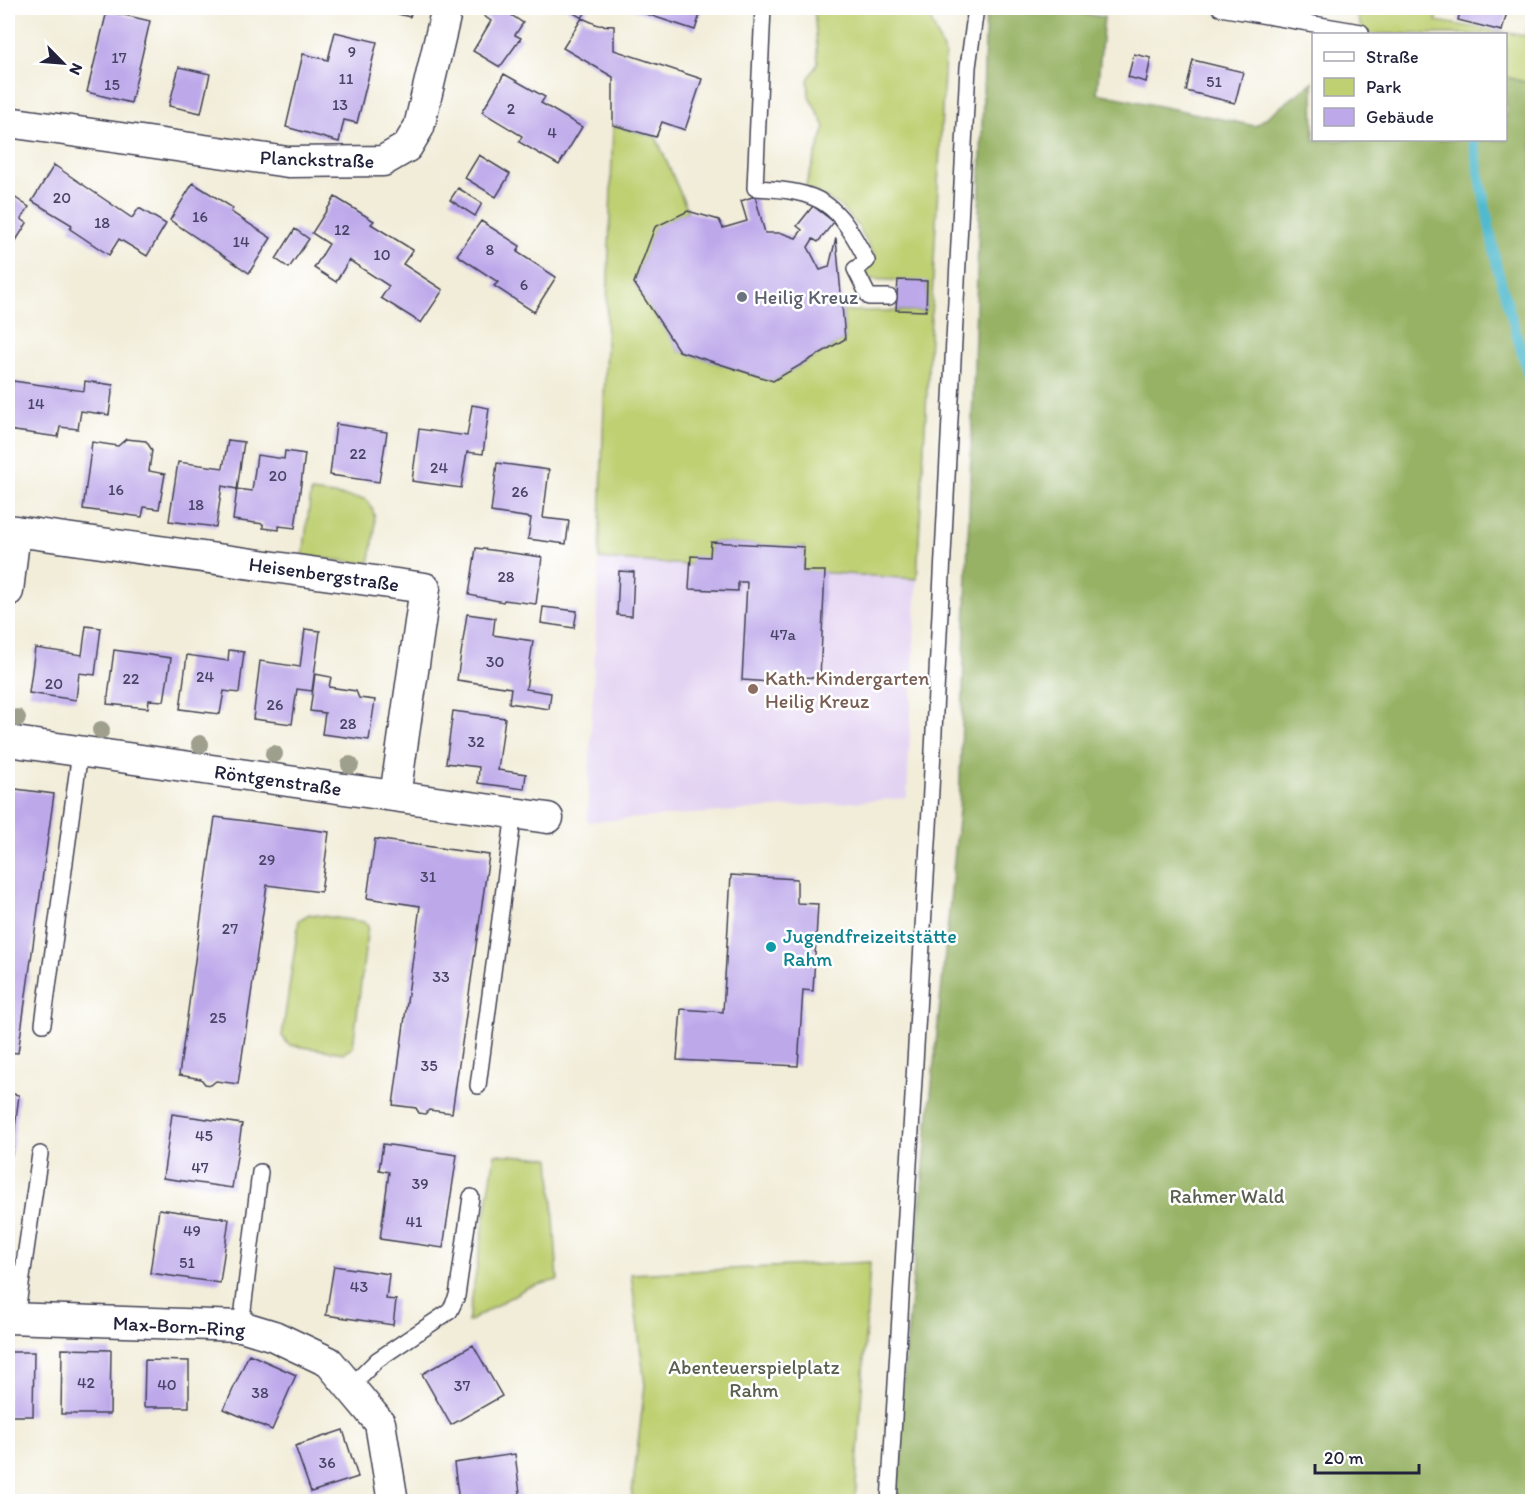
<svg xmlns="http://www.w3.org/2000/svg" width="1540" height="1509" viewBox="0 0 1540 1509" font-family="Itim,sans-serif">
	<rect width="100%" height="100%" fill="#fff"/>
	<filter id="ink" filterUnits="userSpaceOnUse"><feTurbulence type="fractalNoise" baseFrequency=".0167" numOctaves="2"/><feDisplacementMap in="SourceGraphic" scale="12" xChannelSelector="R" yChannelSelector="G"/><feConvolveMatrix kernelMatrix="1 2 1 2 8 2 1 2 1" color-interpolation-filters="sRGB"/></filter>
	<filter id="wash" filterUnits="userSpaceOnUse"><feTurbulence type="fractalNoise" baseFrequency=".008" numOctaves="4" result="noise"/><feDisplacementMap in="SourceGraphic" scale="24" xChannelSelector="R" yChannelSelector="G"/><feGaussianBlur stdDeviation="1.35" result="paint"/><feColorMatrix in="noise" values="0 0 0 0 0 0 0 0 0 0 0 0 0 0 0 0 0 1.4 0 .05"/><feComposite in="paint" operator="in"/></filter>
	<g filter="url(#wash)">
		<rect width="100%" height="100%" fill="#f2edd9"/>
		<path fill="#e3d3f2" d="M711,542l93,5 -1,24 114,8 -10,219 -320,24 12,-263 91,6 1,-9z"/>
		<path fill="#bfd073" stroke="#707957" stroke-width="1.5" d="M814,8h112l19,47 -28,524 -114,-8 1,-24 -93,-5 -1,15 -19,8 -92,-6 14,-434 43,12 32,74 -33,17 -21,55 45,68 94,30 72,-42 -2,-28h83l1,-29 -60,-3v-11l8,-11 -17,-31 -19,-21 -34,-18 20,-60 -16,-31 -1,-16 10,-18z
			M1307,8h132l-3,13 90,15 6,-28v76l-26,-7v-43h-143l-6,-20z
			M311,492l54,7c18,14 7,45 4,65l-66,-8z
			M309,914l55,8 4,4 -15,121 -9,6 -55,-8 -7,-9 17,-116z
			M495,1154l55,4 8,122 -32,8 -58,34z
			M870,1262l-15,239h-224l14,-116 -14,-111z"/>
		<path fill="#97b265" stroke="#5c6a50" stroke-width="1.5" d="M986,8h51l67,9 -7,76 158,33 58,-44 1,58h192v-63l26,7v1417l-641,1 68,-693z"/>
		<g fill="none" stroke-linecap="round" stroke-linejoin="round">
			<path stroke="#51bace" stroke-width="10" d="M1473,140l24,127 35,121"/>
		</g>
		<g id="blocks">
			<path fill="#bda9ea" d="M375,8h37l-2,9z
				M489,8h12l22,15 -8,12 6,3 -21,29 -27,-16 18,-30 -7,-5z
				M565,8h23l-6,10z
				M628,8h74l-7,22z
				M1461,8h47l-6,23 -44,-11z
				M107,11l43,10 -19,82 -44,-11z
				M582,18l16,7 16,1v24l88,29 -17,51 -23,-8 -6,15 -43,-12v-48l-50,-29z
				M335,32l42,10 -20,81 -13,-3 -5,22 -53,-15 17,-73 25,6z
				M1134,54l17,4 -5,24 -18,-5z
				M1193,60l50,12 -8,31 -49,-12z
				M179,67l31,7 -9,39 -32,-7z
				M504,74l41,23 -4,6 41,24 -23,38 -40,-23 3,-6 -40,-24z
				M479,155l31,19 -14,23 -31,-19z
				M54,165l78,53 7,-10 27,16 -19,32 -28,-17 -10,16 -39,-26 2,-4 -40,-24z
				M193,183l40,25 -2,4 40,26 -22,35 -79,-53z
				M458,188l24,15 -7,13 -25,-16z
				M8,193l21,14 -8,12 6,4 -12,19 -6,-2 -1,2z
				M755,196l10,37h17l14,5 6,-8 -5,-4 16,-20 21,16 -16,20 -5,-3 -5,8 12,23 9,-3 7,-29 9,101 -72,42 -94,-30 -45,-68 21,-56 33,-16 31,9 4,8 24,-7 -6,-20z
				M335,197l39,24 -3,3 42,26 -10,14 40,26 -22,33 -40,-25 8,-12 -40,-26 -13,22 -22,-14 15,-24 -17,-11z
				M481,221l39,25 -3,6 39,25 -22,35 -40,-26 4,-4 -41,-27z
				M295,229l14,10 -20,29 -13,-9z
				M898,280l29,1 -1,30 -30,-1z
				M13,381l71,10 1,-10 28,4 -4,30 -28,-4 -3,18 -18,-2 -2,10 -50,-7z
				M472,405l17,3 -6,46 -16,-2 -6,36 -49,-7 7,-52 48,7z
				M336,424l51,8 -8,50 -49,-7z
				M126,439l20,2 6,9 -3,21 16,3 -6,35 -15,-2 -2,10 -59,-8 9,-67 26,4z
				M228,440l16,2 -7,47 -15,-3 -6,41 -47,-6 9,-59 45,6z
				M285,451l20,3 -10,74 -16,-2v4l-16,-2v-4l-30,-4 4,-31 15,2 5,-36 27,4z
				M497,463l52,7 -6,48 26,3 -3,23 -38,-5 3,-21 -40,-6z
				M711,542l93,5 -1,24h22l-5,107 -35,-2v7l-43,-3 5,-98h-9v9l-49,-2 2,-33 19,1z
				M476,548l66,9 -6,47 -32,-4 -1,2 -34,-7z
				M619,571l15,1 -2,44 -15,-1z
				M543,607l34,4 -3,17 -33,-5z
				M467,614l28,4 -2,17 40,6 -7,48 25,4 -2,16 -40,-6 2,-15 -54,-8z
				M86,626l15,2 -6,47 -16,-2 -3,27 -47,-7 6,-45 47,7z
				M305,629l15,2 -8,60 -15,-2 -5,35 -39,-5 7,-58 40,6z
				M114,650l57,8 -7,43 -15,-1 -1,8 -41,-4z
				M229,650l15,2 -5,41 -15,-2 -4,23 -40,-5 7,-54 41,6z
				M315,674l16,3 -2,10 27,4 3,7 16,2 -6,40 -47,-6 3,-21 -15,-2z
				M453,711l52,7 -7,52 28,4 -2,15 -46,-6 1,-16 -33,-4z
				M8,788l46,6 -36,259 -10,-1z
				M215,817l114,15 -8,60 -54,-7 -29,199 -22,-3 -5,4 -6,-1 -4,-5 -22,-4z
				M375,839l114,16 -37,258 -23,-3 -4,4 -6,-1 -3,-5 -23,-3 27,-199 -53,-8z
				M731,875l66,4v24l21,1 -5,87 -10,-1 -5,76 -121,-6 4,-51 42,3z
				M8,1093l11,2 -8,64 -3,-1z
				M172,1114l70,10 -10,64 -69,-10z
				M383,1144l74,11 -14,93 -63,-9 9,-67 -10,-2z
				M159,1209l70,10 -9,64 -70,-10z
				M334,1266l55,8 -3,25 10,1 -3,25 -67,-10z
				M473,1345l29,51 -51,29 -29,-51z
				M62,1349l49,1 -1,64h-49z
				M8,1352h26l-1,64h-25z
				M249,1354l47,21 -24,55 -48,-21z
				M145,1360l44,1v46h-45z
				M343,1430l15,47 -47,15 -16,-46z
				M515,1454l6,47 -62,1 -5,-39z"/>
		</g>
	</g>
	<g filter="url(#ink)">
		<use href="#blocks" fill-opacity="0" stroke="#414053" stroke-width="1.5"/>
		<g fill="none" stroke-linecap="round" stroke-linejoin="round">
			<g stroke="#414053" stroke-width="18">
				<path id="lane" d="M763,8l-8,180c67,3 82,14 112,73l-12,8 14,28h20
					M1220,8l141,24
					M43,1024l37,-272
					M478,1086l36,-273
					M16,1319l24,-165
					M241,1326l19,-154
					M350,1387l27,-27 73,-49 7,-15 14,-99
					M889,1502l41,-693 38,-742 8,-59"/>
			</g>
			<g stroke="#414053" stroke-width="33">
				<path id="street" d="M8,122l280,40 95,-1 24,-14 12,-20 28,-119
					M8,530l417,58 -30,208
					M8,591l7,-60
					M8,741l540,77
					M8,1318l233,8 33,10 55,26 21,25 30,36 13,79"/>
			</g>
			<use href="#lane" stroke="#fff" stroke-width="15"/>
			<use href="#street" stroke="#fff" stroke-width="30"/>
		</g>
		<g fill="#9e9f8d">
			<circle cx="17" cy="718" r="9"/>
			<circle cx="101" cy="730" r="9"/>
			<circle cx="200" cy="744" r="9"/>
			<circle cx="274" cy="754" r="9"/>
			<circle cx="350" cy="765" r="9"/>
		</g>
	</g>
	<circle fill="#6b7280" stroke="#fff" stroke-width="2" cx="742" cy="297" r="6"/>
	<circle fill="#8d6e63" stroke="#fff" stroke-width="2" cx="753" cy="689" r="6"/>
	<circle fill="#0f9aa8" stroke="#fff" stroke-width="2" cx="771" cy="947" r="6"/>
	<g text-anchor="middle" dominant-baseline="central" stroke-width="5" stroke-linejoin="round" paint-order="stroke">
		<g font-size="16" fill="#494467">
			<text x="352" y="51">9</text>
			<text x="119" y="57">17</text>
			<text x="346" y="78">11</text>
			<text x="1214" y="81">51</text>
			<text x="112" y="84">15</text>
			<text x="340" y="104">13</text>
			<text x="511" y="108">2</text>
			<text x="552" y="132">4</text>
			<text x="62" y="197">20</text>
			<text x="200" y="216">16</text>
			<text x="102" y="222">18</text>
			<text x="342" y="229">12</text>
			<text x="241" y="241">14</text>
			<text x="490" y="249">8</text>
			<text x="382" y="254">10</text>
			<text x="524" y="284">6</text>
			<text x="36" y="403">14</text>
			<text x="358" y="453">22</text>
			<text x="439" y="467">24</text>
			<text x="278" y="475">20</text>
			<text x="116" y="489">16</text>
			<text x="520" y="491">26</text>
			<text x="196" y="504">18</text>
			<text x="506" y="576">28</text>
			<text x="783" y="634">47a</text>
			<text x="495" y="661">30</text>
			<text x="205" y="676">24</text>
			<text x="131" y="678">22</text>
			<text x="54" y="683">20</text>
			<text x="275" y="704">26</text>
			<text x="348" y="723">28</text>
			<text x="476" y="741">32</text>
			<text x="267" y="859">29</text>
			<text x="428" y="876">31</text>
			<text x="230" y="928">27</text>
			<text x="441" y="976">33</text>
			<text x="218" y="1017">25</text>
			<text x="429" y="1065">35</text>
			<text x="204" y="1135">45</text>
			<text x="200" y="1167">47</text>
			<text x="420" y="1183">39</text>
			<text x="414" y="1221">41</text>
			<text x="192" y="1230">49</text>
			<text x="187" y="1262">51</text>
			<text x="359" y="1286">43</text>
			<text x="86" y="1382">42</text>
			<text x="167" y="1384">40</text>
			<text x="462" y="1385">37</text>
			<text x="260" y="1392">38</text>
			<text x="327" y="1462">36</text>
		</g>
		<g font-size="20" fill="#22223b" stroke="#fff">
			<text transform="translate(317 159) rotate(2)">Planckstraße</text>
			<text transform="translate(324 574) rotate(8)">Heisenbergstraße</text>
			<text transform="translate(278 780) rotate(8)">Röntgenstraße</text>
			<text transform="translate(179 1326) rotate(3)">Max-Born-Ring</text>
		</g>
		<g font-size="20" fill="#5b616d" stroke="#fff" text-anchor="start">
			<text x="754" y="297">Heilig Kreuz</text>
		</g>
		<g font-size="20" fill="#785e54" stroke="#fff" text-anchor="start">
			<text x="765" y="678">Kath. Kindergarten<tspan x="765" dy="23">Heilig Kreuz</tspan></text>
		</g>
		<g font-size="20" fill="#0d838f" stroke="#fff" text-anchor="start">
			<text x="783" y="936">Jugendfreizeitstätte<tspan x="783" dy="23">Rahm</tspan></text>
		</g>
		<g font-size="20" fill="#595f4f" stroke="#fff">
			<text x="1227" y="1196">Rahmer Wald</text>
			<text x="754" y="1367">Abenteuerspielplatz<tspan x="754" dy="23">Rahm</tspan></text>
		</g>
	</g>
	<rect width="1540" height="1509" fill="none" stroke="#fff" stroke-width="30"/>
	<rect x="1312" y="33" width="195" height="108" fill="#ffffff" stroke="#a7a7b1" stroke-width="1.5"/>
	<rect x="1324" y="52" width="30" height="9" fill="#ffffff" stroke="#a7a7b1" stroke-width="1.5"/>
	<text x="1366" y="63" font-size="18" fill="#22223b">Straße</text>
	<rect x="1324" y="78" width="30" height="18" fill="#bfd073" stroke="#a7a7b1" stroke-width="1.5"/>
	<text x="1366" y="93" font-size="18" fill="#22223b">Park</text>
	<rect x="1324" y="108" width="30" height="18" fill="#bda9ea" stroke="#a7a7b1" stroke-width="1.5"/>
	<text x="1366" y="123" font-size="18" fill="#22223b">Gebäude</text>
	<g transform="translate(63 63) rotate(115)" stroke="#ffffff" stroke-width="4.5" paint-order="stroke">
	<path d="M0-4.5L10 22L0 15L-10 22Z" fill="#22223b"/>
	<text y="-9" font-size="16" font-weight="bold" text-anchor="middle" fill="#22223b">N</text>
	</g>
	<path d="M1315 1464v9h104v-9" fill="none" stroke="#22223b" stroke-width="3"/>
	<text x="1324" y="1464" font-size="18" fill="#22223b" stroke="#ffffff" stroke-width="4.5" paint-order="stroke">20 m</text>
</svg>
